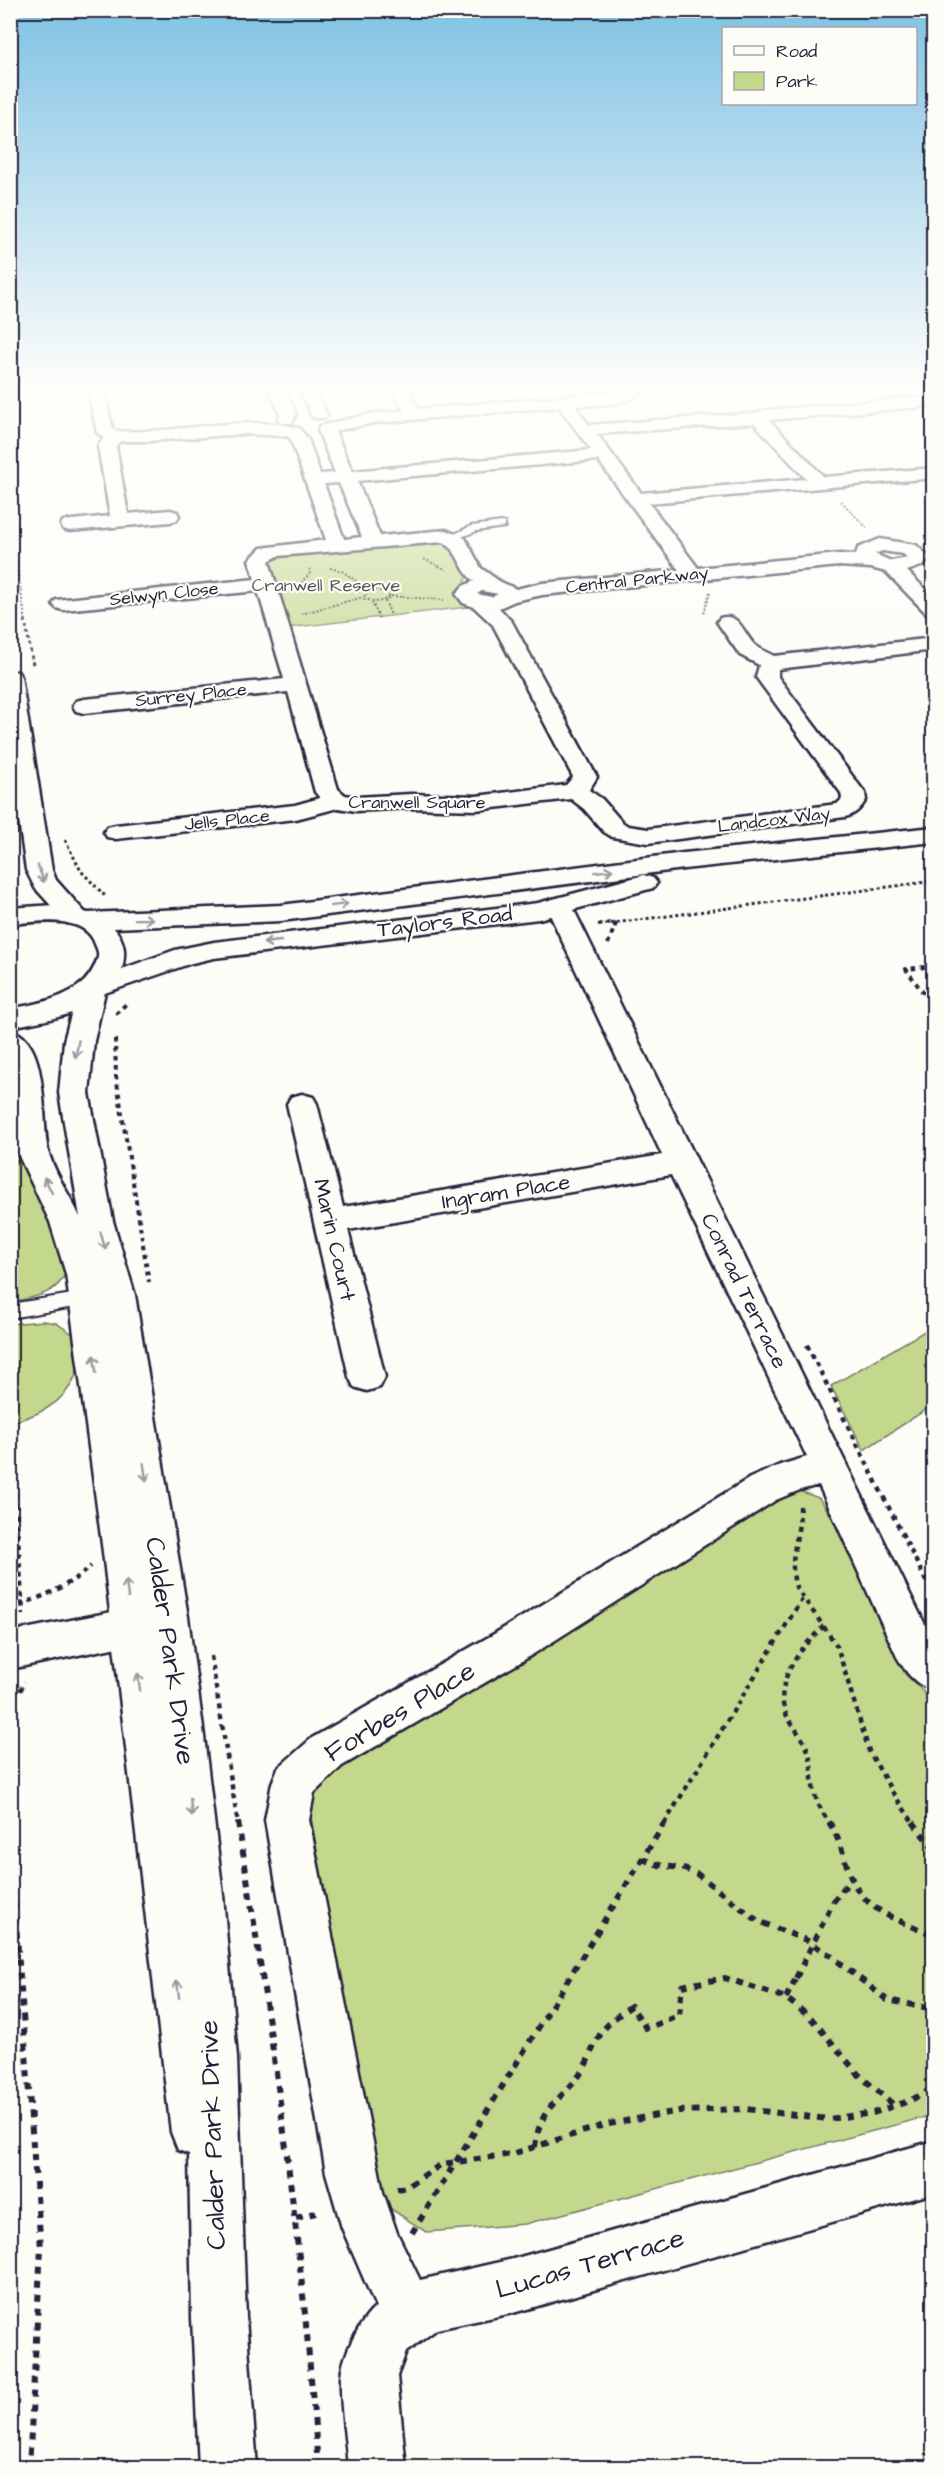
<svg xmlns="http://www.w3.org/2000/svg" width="944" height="2478" viewBox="0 0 944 2478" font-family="'Architects Daughter',sans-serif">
	<rect width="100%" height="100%" fill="#fdfcf7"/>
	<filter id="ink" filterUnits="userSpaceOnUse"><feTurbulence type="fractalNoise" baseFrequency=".0167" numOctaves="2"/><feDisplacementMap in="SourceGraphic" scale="12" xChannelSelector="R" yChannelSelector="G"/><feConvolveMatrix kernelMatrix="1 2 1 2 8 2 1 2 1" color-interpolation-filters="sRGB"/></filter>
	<g filter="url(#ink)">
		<path fill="#c3d88d" stroke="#727d64" stroke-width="1.5" d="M428,537l23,6 16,34 -8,14 17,13 -8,3 -181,21 -21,-66 5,-7z
			M18,1160l22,33 28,73c-7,28 -32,31 -57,36l-1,-140z
			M43,1321l13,2 21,14c1,8 4,20 2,28 -8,34 -37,50 -68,57l-1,-98z
			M933,1326v79l-69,45 -33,-64z
			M774,1489l23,1 22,8 24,34 62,142 28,27v414l-408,109 -99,8 -35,-23 -20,-53 -61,-345 12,-37z"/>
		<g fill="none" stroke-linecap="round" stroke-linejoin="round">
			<g stroke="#22223b" stroke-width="4">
				<path id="service" d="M501,522l4,1v4l-28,4 -26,10 -5,-3 25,-12z
					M85,1292l7,2 2,5 -2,5 -82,14v-14z"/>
			</g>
			<g stroke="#22223b" stroke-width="5">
				<path id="minor" d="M87,387h16l10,43 3,1c60,4 123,-17 183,-3l9,11 12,35 15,-1 -17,-43 2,-4 54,-13 30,-2 -14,-24h16l13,22 199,-17 3,-1 -2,-4h16l4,5c-13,16 -45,12 -64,14l14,19 167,-12 11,-3 167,-14v10l-165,14 55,57 110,-9v10l-285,25 49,65 141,-14 17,1 2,-7 22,-9 36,6 13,12 -5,8 -17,6 27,27v18l-7,-2 -41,-42 -15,-4 -32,-2 -297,29 -27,6 -16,7 13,14 85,155 -8,13 13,9 20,23 6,4 20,3 189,-25 5,-5 -1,-6 -85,-116 3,-12 -19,-10 -23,-33 3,-4c21,-6 23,17 36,28 5,4 13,7 18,10l160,-18v12l-156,19v8l87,116 1,7c-6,9 -11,15 -21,17l-197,26 -36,-6 -8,-5 -20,-23 -13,-10 -95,11 -65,-2 -55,3 -18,-3 -42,11 -180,20 -9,-2 -3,-5 3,-5 9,-2 179,-20 25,-7 -5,-6 -27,-100 -204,21 -8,-2 -3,-5 3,-5 8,-2 200,-20 -26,-88 -195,19 -7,-2 -3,-4 3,-4 199,-21 -6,-19 12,-12 65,-8 -35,-100 -4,-4 -43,-2 -95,7h-29l-4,5 12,68 42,-4 7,2 2,4 -2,4 -7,2 -100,9 -7,-2 -2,-4 2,-4 47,-5 -12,-70 6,-8 -7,-5zM559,407l32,43 -239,21 -17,-40 39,-8zM754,423l52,56 -165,14 -44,-59zM598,460l81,110 -137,13 -26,6 -17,-8 -18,-13 -16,-30 -19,-8 -66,6 -23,-55zM339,483l23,54 -18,2 -20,-55zM443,542c15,7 17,29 31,39l-11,5 -7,8 7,9 11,4 19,18 80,152 -7,8 -90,11 -65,-2 -55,3 -11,-2 -7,-6 -69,-228 9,-5zM882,551l21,3 5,4 -17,3 -16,-7zM482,591l16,3 -6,3 -15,-3z
					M268,387h16l12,27 -4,9h-12l-2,-4 2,-5z
					M298,387h16l13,27 -2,4h-12z
					M559,898l9,2 4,6 362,737v48c-19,-7 -27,-17 -37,-34l-78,-172 -19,5 -24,10 -252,160 -182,106 -28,27 -5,27 74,372 14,41 23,47 93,-21 421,-118v52l-421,120 -76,16 -31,23 -9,24 9,92h-58c-2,-30 -8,-61 -7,-90 1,-22 19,-58 35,-71l-34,-79 -16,-55 -61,-353 7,-37 6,-15 34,-30 182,-104 256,-156 30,-13 27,-8 -136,-282 -323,55 37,147 -5,10 -13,4 -13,-4 -5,-10 -62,-273 4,-7 11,-3 11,3 4,7 26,103 319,-52 -116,-249 4,-6z
					M132,1608l14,5 6,13 -6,13 -14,5 -122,25v-37z"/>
			</g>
			<g stroke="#22223b" stroke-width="5">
				<path id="tertiary" d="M10,671l8,1 3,5 31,193 4,10 33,37 -4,6 -9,2 -9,-2 -32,-35 -9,-18 -16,-112z
					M91,983l10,3 4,6 -11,49 -5,52 24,128 22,74 53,322 15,111 20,167 14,163 9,260 11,150h-58l-7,-150 -3,-164 -11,-4 -7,-18 -68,-580 -37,-278 -16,-52 -33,-70 -7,-73v-49c40,10 31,88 38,120 5,21 23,47 32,67l-21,-124 5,-52 13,-49 4,-6z"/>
			</g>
			<g stroke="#22223b" stroke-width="5">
				<path id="secondary" d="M934,827v15l-250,27 -403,52 -167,7c11,13 12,25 8,41l53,-19 39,-8 324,-39 106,-28 9,3 4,5 -4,5 -114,31 -325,39 -22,5 -90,31c-22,23 -62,27 -92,33v-18c23,-5 47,-8 67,-22 11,-7 17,-17 21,-30 1,-5 -1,-8 -3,-13 -10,-31 -60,-22 -85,-20v-16l44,-3 34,8 193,-8 403,-52z"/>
			</g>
			<path stroke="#22223b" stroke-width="2" stroke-dasharray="2 2" stroke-linecap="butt" d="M841,501l26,27
				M10,528l16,94
				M424,559l23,11
				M330,568l12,3 28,20
				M375,590l12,2 3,6 -12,4 -14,-3 1,-5z
				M293,592l17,-19 -1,-6
				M391,596l53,4
				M385,601l6,14
				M372,602l7,16
				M704,613l6,-21
				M301,614l62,-17"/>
			<path stroke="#22223b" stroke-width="3" stroke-dasharray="3 3" stroke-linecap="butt" d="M25,620l8,45
				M65,840l16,31 24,25
				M599,925l335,-44
				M616,925l1,-3"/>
			<path stroke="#22223b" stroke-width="4" stroke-dasharray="4.5 4.5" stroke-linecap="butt" d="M598,925l12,-2
				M608,944l8,-21
				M934,966l-28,3 28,39
				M116,1014l12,-12
				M115,1039l1,37 33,206"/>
			<path stroke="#22223b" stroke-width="4.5" stroke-dasharray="5 5" stroke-linecap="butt" d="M807,1345l127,252
				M10,1413l13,202
				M800,1506c1,28 -13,53 -4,81l41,59 32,105 22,39 23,34
				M10,1607c30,-8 58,-20 81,-41
				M824,1626c-22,20 -52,56 -38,88 7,14 19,25 23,40 3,10 2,21 4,32 2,14 9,26 17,38
				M211,1656l27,168
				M10,1708l15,-26
				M664,1824l138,-225"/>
			<path stroke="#22223b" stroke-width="6" stroke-dasharray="7 7" stroke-linecap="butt" d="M238,1822c35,215 65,429 80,646
				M829,1822c11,17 14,34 21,52 13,38 51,47 84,61
				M913,1822l21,28
				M10,1847l31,401 -12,220
				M642,1859l20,7 20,2 15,6 61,47 48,19 24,15 57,45 47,9
				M833,1902l18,-23
				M786,1998l10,-20
				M535,2147c6,-44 24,-43 46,-74 8,-12 11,-26 19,-38 7,-12 20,-21 31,-29l15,22 33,-12 3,-30 43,-8 61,20 25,20 47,56 37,32
				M397,2189l9,-2 36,-23 70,-10 92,-29 42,-8 33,-6 67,-2 82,10 45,-6 36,-12 25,-13
				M296,2218l27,-7
				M412,2233l253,-411"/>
			<use href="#service" fill="#fdfcf7" fill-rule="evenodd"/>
			<use href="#minor" fill="#fdfcf7" fill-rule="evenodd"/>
			<use href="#tertiary" fill="#fdfcf7" fill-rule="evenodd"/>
			<use href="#secondary" fill="#fdfcf7" fill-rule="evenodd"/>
			<path stroke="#22223b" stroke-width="6" stroke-dasharray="7 7" stroke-linecap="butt" d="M796,1978l37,-76"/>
		</g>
		<defs><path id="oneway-shaft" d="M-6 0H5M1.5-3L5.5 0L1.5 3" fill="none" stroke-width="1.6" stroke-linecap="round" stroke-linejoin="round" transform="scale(1.5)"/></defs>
		<g stroke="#9a9aa2">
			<use href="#oneway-shaft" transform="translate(604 871) rotate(-7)"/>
			<use href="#oneway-shaft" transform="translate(41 874) rotate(69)"/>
			<use href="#oneway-shaft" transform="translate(339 905) rotate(-7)"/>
			<use href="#oneway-shaft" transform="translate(144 919) rotate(-1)"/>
			<use href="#oneway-shaft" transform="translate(272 942) rotate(174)"/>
			<use href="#oneway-shaft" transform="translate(77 1049) rotate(100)"/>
			<use href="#oneway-shaft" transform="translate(48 1185) rotate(-116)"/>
			<use href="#oneway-shaft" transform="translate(103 1241) rotate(74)"/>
			<use href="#oneway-shaft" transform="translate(95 1364) rotate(-98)"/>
			<use href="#oneway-shaft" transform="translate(145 1472) rotate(81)"/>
			<use href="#oneway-shaft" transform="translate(127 1589) rotate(-97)"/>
			<use href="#oneway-shaft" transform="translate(139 1682) rotate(-97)"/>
			<use href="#oneway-shaft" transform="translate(191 1807) rotate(84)"/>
			<use href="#oneway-shaft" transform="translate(178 1989) rotate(-97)"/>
		</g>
	</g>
	<linearGradient id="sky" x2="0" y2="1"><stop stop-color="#80c2e4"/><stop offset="0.53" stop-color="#fefefb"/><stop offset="1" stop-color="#fefefb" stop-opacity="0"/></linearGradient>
	<rect width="944" height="733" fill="url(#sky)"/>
	<g text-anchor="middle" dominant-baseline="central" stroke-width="4.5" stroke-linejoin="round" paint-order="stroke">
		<g font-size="18" fill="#22223b" stroke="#fdfcf7">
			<text transform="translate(637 580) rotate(-6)">Central Parkway</text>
			<text transform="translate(164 594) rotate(-6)">Selwyn Close</text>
			<text transform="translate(191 695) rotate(-6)">Surrey Place</text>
			<text x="417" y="802">Cranwell Square</text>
			<text transform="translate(227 820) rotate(-6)">Jells Place</text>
			<text transform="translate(774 820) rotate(-7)">Landcox Way</text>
		</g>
		<g font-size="18" fill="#525954" stroke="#fdfcf7">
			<text x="326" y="585">Cranwell Reserve</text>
		</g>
		<g font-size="22" fill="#22223b" stroke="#fdfcf7">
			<text transform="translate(445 922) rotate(-7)">Taylors Road</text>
			<text transform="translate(506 1192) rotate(-9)">Ingram Place</text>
			<text transform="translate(334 1240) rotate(77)">Marin Court</text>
			<text transform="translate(744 1291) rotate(64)">Conrad Terrace</text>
		</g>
		<g font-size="27" fill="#22223b" stroke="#fdfcf7">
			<text transform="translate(170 1651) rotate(82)">Calder Park Drive</text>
			<text transform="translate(400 1712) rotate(-31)">Forbes Place</text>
			<text transform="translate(213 2135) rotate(-92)">Calder Park Drive</text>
			<text transform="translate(590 2264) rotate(-16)">Lucas Terrace</text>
		</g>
	</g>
	<rect width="944" height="2478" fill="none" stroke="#fdfcf7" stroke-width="36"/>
	<rect x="18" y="18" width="908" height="2442" fill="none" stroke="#22223b" stroke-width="2" filter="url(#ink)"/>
	<rect x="722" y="27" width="195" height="78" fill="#fdfcf7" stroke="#a5a5ac" stroke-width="1.5"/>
	<rect x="734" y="46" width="30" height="9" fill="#fdfcf7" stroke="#a5a5ac" stroke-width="1.5"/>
	<text x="776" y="57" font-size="18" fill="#22223b">Road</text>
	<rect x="734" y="72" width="30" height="18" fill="#c3d88d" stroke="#a5a5ac" stroke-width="1.5"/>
	<text x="776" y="87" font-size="18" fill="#22223b">Park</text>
</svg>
